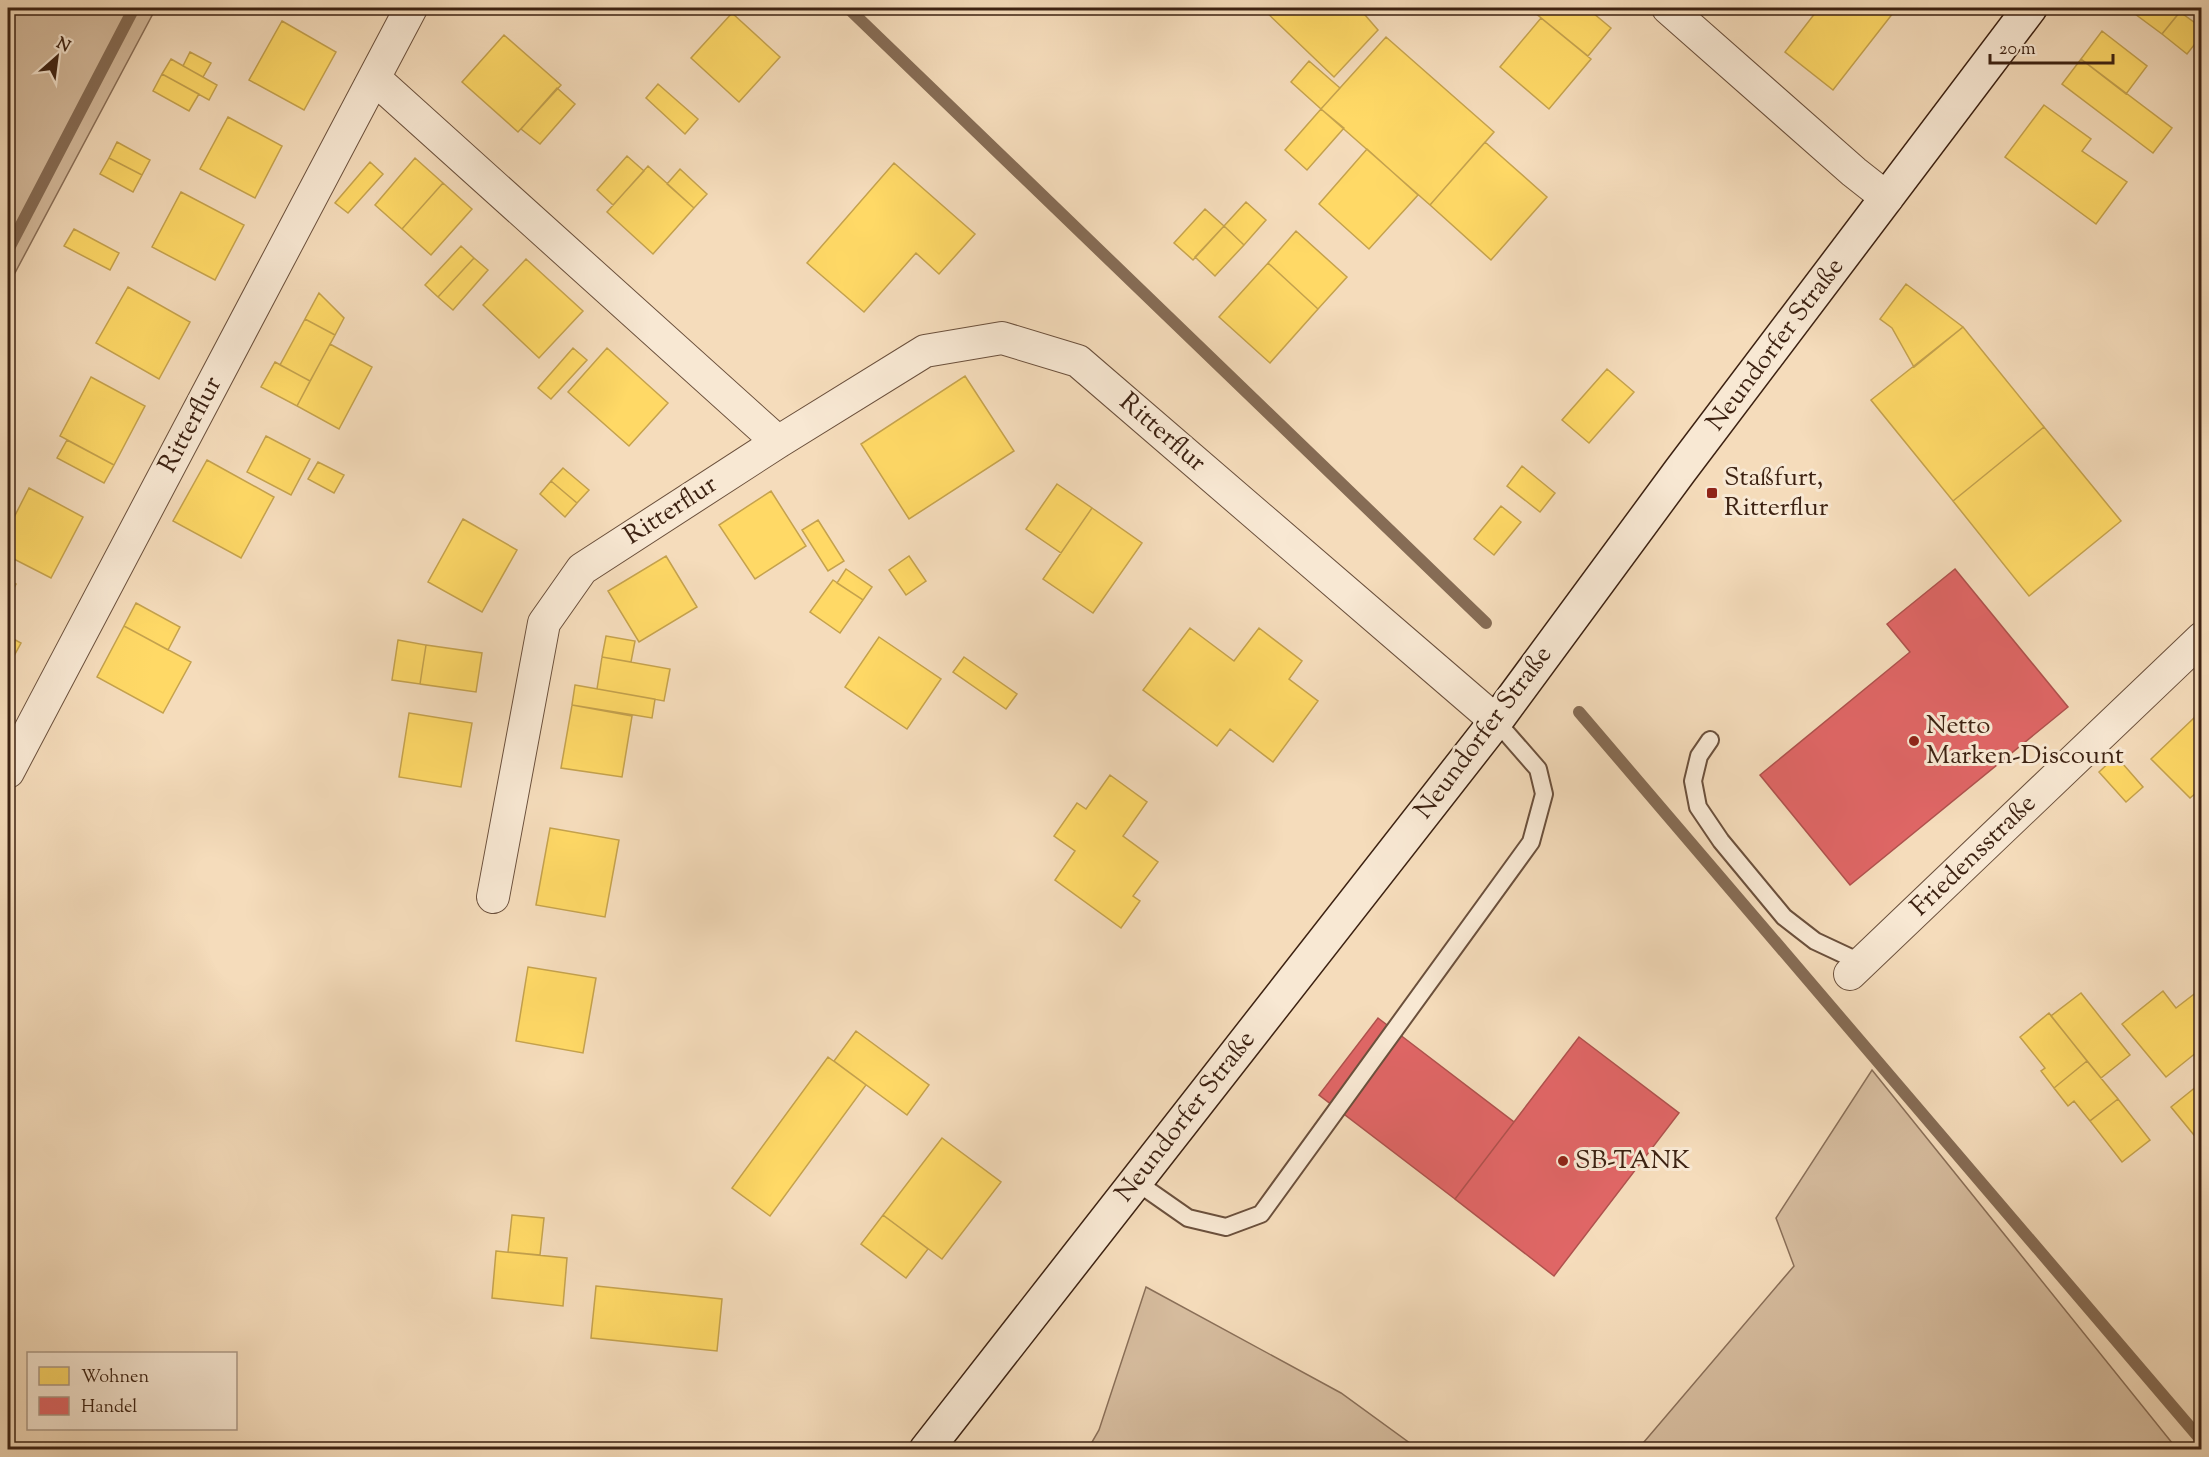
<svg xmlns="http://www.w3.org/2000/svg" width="2209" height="1457" viewBox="0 0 2209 1457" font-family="'Sorts Mill Goudy',serif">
	<rect width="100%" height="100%" fill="#f5dcbb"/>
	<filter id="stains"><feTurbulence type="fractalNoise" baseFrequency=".00333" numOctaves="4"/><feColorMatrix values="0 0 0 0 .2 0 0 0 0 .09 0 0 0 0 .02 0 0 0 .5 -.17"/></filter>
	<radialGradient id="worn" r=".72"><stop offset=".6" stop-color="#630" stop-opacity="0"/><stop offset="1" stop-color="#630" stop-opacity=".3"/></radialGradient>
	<path fill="#d6bc9e" stroke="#8a6f58" stroke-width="1.5" d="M8,8h148l-148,278z
		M1872,1070l305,379h-539l156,-183 -18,-48z
		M1146,1287l195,106 77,56h-330l11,-19z"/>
	<path fill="#ffd966" stroke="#c5a24d" stroke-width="1.5" d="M1262,8h97l19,22 -44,47z
		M1529,8h58l24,20 -23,28z
		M1819,8h78l-64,82 -48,-38z
		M2127,8h56l-21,26z
		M2180,12l22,16v7l-15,19 -25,-20z
		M732,13l48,44 -41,45 -48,-44z
		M1541,18l50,41 -42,50 -49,-42z
		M282,21l54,31 -32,58 -55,-30z
		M2102,31l45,35 -21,28 -45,-35z
		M504,35l57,50 -43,47 -56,-50z
		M1386,37l108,95 -64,73 -109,-96z
		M190,52l21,11 -8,14 -20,-11z
		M171,59l46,26 -8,15 -47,-26z
		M2081,59l91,69 -19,25 -91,-69z
		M1309,61l31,27 -19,21 -30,-27z
		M162,74l37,20 -10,17 -36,-20z
		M658,84l40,35 -13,15 -39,-36z
		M557,88l18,16 -35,40 -19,-15z
		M2044,105l47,34 -9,12 45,31 -31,42 -91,-67z
		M1321,109l23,19 -37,42 -22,-20z
		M228,117l54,29 -27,52 -55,-29z
		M117,142l33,18 -8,15 -33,-17z
		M1485,142l62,55 -56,63 -61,-55z
		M1367,149l51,46 -49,54 -50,-45z
		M627,156l17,15 -31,34 -16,-15z
		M109,158l33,17 -9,17 -33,-18z
		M415,158l28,25 -41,46 -27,-24z
		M370,162l13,12 -35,39 -13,-10z
		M894,163l81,71 -36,40 -23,-21 -52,59 -57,-49z
		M648,166l46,42 -41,46 -46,-42z
		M680,169l27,25 -13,14 -27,-24z
		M443,183l29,26 -41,46 -29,-26z
		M181,192l63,33 -29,55 -63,-33z
		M1246,202l20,18 -22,25 -20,-19z
		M1205,209l19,17 -31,34 -19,-17z
		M1224,226l20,19 -29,31 -20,-19z
		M74,229l45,24 -9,17 -46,-24z
		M1296,231l51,46 -29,32 -50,-46z
		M461,246l13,12 -36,39 -13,-12z
		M474,258l14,12 -35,40 -15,-13z
		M526,259l57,52 -44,47 -56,-53z
		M1268,263l50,46 -48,54 -51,-46z
		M1906,284l57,43 -49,40 -22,-39 -12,-9z
		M128,287l62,35 -31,57 -63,-36z
		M319,293l25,25 -9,17 -30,-16z
		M305,319l30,16 -25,46 -30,-16z
		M1963,327l81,100 -91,74 -82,-101z
		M330,344l42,23 -33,62 -42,-23z
		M573,348l14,12 -36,39 -13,-11z
		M607,348l61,55 -39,43 -61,-54z
		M275,362l35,19 -13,25 -36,-19z
		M1607,369l27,23 -45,51 -27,-23z
		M965,376l49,75 -105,68 -48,-75z
		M91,377l54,29 -31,59 -54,-29z
		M2044,427l77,94 -92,75 -76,-95z
		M266,436l44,23 -19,36 -44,-23z
		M67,440l47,25 -10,18 -47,-25z
		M207,460l67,37 -33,61 -68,-37z
		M318,462l26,13 -10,18 -26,-14z
		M1522,466l33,27 -15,19 -33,-26z
		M563,468l26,22 -12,13 -26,-22z
		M551,481l26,22 -12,14 -25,-23z
		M1057,484l35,24 -31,45 -35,-24z
		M29,488l54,29 -32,61 -43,-22v-27z
		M771,491l35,55 -51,33 -36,-54z
		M1501,506l20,16 -27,33 -20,-16z
		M1092,508l50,35 -49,70 -50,-34z
		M463,519l54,31 -35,62 -54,-30z
		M818,520l26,41 -16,10 -26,-41z
		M666,556l31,51 -58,35 -31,-51z
		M909,556l17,25 -20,14 -17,-25z
		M846,569l26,18 -9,13 -26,-17z
		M8,580l8,4 -8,16z
		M833,580l30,20 -23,33 -30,-21z
		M136,603l44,24 -12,23 -44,-24z
		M124,626l67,36 -28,51 -66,-36z
		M1190,628l44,33 25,-33 43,33 -13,18 29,22 -45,61 -43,-33 -13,17 -74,-56z
		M8,636l13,7 -13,24z
		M606,636l29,5 -4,21 -29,-5z
		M879,637l62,42 -34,50 -62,-42z
		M398,640l28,5 -6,39 -28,-4z
		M426,645l56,8 -6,39 -56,-8z
		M602,657l68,12 -6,32 -67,-12z
		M964,657l53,37 -11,15 -53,-37z
		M575,685l80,14 -3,19 -80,-13z
		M572,705l60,11 -10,61 -61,-9z
		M409,713l63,10 -11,64 -62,-10z
		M2196,716l6,6v66l-12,10 -39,-39z
		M2116,756l27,31 -17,15 -27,-30z
		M1110,775l37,27 -24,34 35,26 -25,34 7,5 -19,27 -66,-48 20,-29 -21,-15 23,-33 9,6z
		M550,828l69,12 -14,77 -69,-12z
		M528,967l68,11 -13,75 -67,-12z
		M2202,988v60l-36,29 -44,-53 41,-33 13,17z
		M2081,993l49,62 -29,23 -50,-62z
		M2049,1013l38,48 -33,27 -13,-17 4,-3 -25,-31z
		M856,1031l73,54 -22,30 -73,-54z
		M828,1057l38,28 -96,131 -38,-28z
		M2087,1061l31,38 -28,22 -16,-20 -6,5 -14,-18z
		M2202,1082v55l-4,3 -27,-33z
		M2118,1099l32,41 -28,22 -32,-41z
		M942,1138l59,44 -59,77 -59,-44z
		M512,1215l32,3 -4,37 -32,-3z
		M883,1215l45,34 -22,29 -45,-34z
		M496,1251l71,7 -4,48 -71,-8z
		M596,1286l126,13 -5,52 -126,-13z"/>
	<path fill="#e06666" stroke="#af524d" stroke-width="1.5" d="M1955,569l113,138 -218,178 -90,-110 150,-123 -23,-28z
		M1378,1018l136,104 -59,77 -136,-104z
		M1579,1037l100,76 -125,163 -99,-77z"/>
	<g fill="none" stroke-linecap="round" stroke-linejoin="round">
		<path stroke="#866c55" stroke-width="12" d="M848,8l638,615
			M8,250l126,-242
			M1579,712l623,729"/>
		<g stroke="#6b503c" stroke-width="20">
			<path id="lane" d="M1710,740l-11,16 -6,25 5,26 23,34 63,76 31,24 47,22
				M1135,1181l53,37 38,9 35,-13 270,-372 13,-48 -6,-25 -42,-48"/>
		</g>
		<g stroke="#6b503c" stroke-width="34">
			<path id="street" d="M411,8l-37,70 404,364
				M1668,8l186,164 33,26
				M8,772l366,-694
				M493,897l51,-274 38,-54 196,-127 147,-91 77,-13 76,23 418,360
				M1850,974l352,-336"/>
		</g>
		<g stroke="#3d2212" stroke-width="36">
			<path id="secondary" d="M926,1450l570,-729 184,-250 350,-463"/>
		</g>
		<use href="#lane" stroke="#f8e8d3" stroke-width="16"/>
		<use href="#street" stroke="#f8e8d3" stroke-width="32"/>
		<use href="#secondary" stroke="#f8e8d3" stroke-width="33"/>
	</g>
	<g fill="#8f2418" stroke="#f8e8d3" stroke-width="2">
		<rect x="1706" y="487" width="12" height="12" rx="3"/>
		<circle cx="1914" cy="741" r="6"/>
		<circle cx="1563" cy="1161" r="6"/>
	</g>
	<g text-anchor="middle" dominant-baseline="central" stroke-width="6" stroke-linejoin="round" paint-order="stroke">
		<g font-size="26" fill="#3d2212" stroke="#f8e8d3">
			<text transform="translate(1776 345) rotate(-53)">Neundorfer Straße</text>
			<text transform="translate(191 425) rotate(-62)">Ritterflur</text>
			<text transform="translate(1162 433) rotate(41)">Ritterflur</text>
			<text transform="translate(671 511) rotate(-33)">Ritterflur</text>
			<text transform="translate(1484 733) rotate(-53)">Neundorfer Straße</text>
			<text transform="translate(1974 856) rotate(-44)">Friedensstraße</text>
			<text transform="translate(1186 1117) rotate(-52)">Neundorfer Straße</text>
		</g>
		<g font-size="26" fill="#3d2212" stroke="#f8e8d3" text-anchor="start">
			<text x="1724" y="478">Staßfurt,<tspan x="1724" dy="30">Ritterflur</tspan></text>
			<text x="1926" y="726">Netto<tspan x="1926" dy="30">Marken-Discount</tspan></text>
			<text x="1575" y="1161">SB-TANK</text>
		</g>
	</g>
	<rect width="2209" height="1457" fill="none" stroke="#f5dcbb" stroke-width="30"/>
	<rect x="9" y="9" width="2191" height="1439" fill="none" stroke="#3d2212" stroke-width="3"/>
	<rect x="15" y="15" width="2179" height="1427" fill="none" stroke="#3d2212" stroke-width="1.5"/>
	<rect x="27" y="1352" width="210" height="78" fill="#f8e8d3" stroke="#ad9986" stroke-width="1.5"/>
	<rect x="39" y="1367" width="30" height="18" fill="#ffd966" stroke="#ad9986" stroke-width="1.5"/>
	<text x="81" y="1382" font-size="18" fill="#3d2212">Wohnen</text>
	<rect x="39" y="1397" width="30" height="18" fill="#e06666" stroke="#ad9986" stroke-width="1.5"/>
	<text x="81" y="1412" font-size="18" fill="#3d2212">Handel</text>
	<g transform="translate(57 57) rotate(28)" stroke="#f8e8d3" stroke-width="4.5" paint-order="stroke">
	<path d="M0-4.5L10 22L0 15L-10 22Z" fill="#3d2212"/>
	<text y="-9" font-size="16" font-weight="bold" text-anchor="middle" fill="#3d2212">N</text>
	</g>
	<path d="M1990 54v9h123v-9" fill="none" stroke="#3d2212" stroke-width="3"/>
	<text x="1999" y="54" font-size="18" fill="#3d2212" stroke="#f8e8d3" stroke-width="4.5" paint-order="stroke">20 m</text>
	<rect width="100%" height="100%" filter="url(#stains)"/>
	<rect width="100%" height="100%" fill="url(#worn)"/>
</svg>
